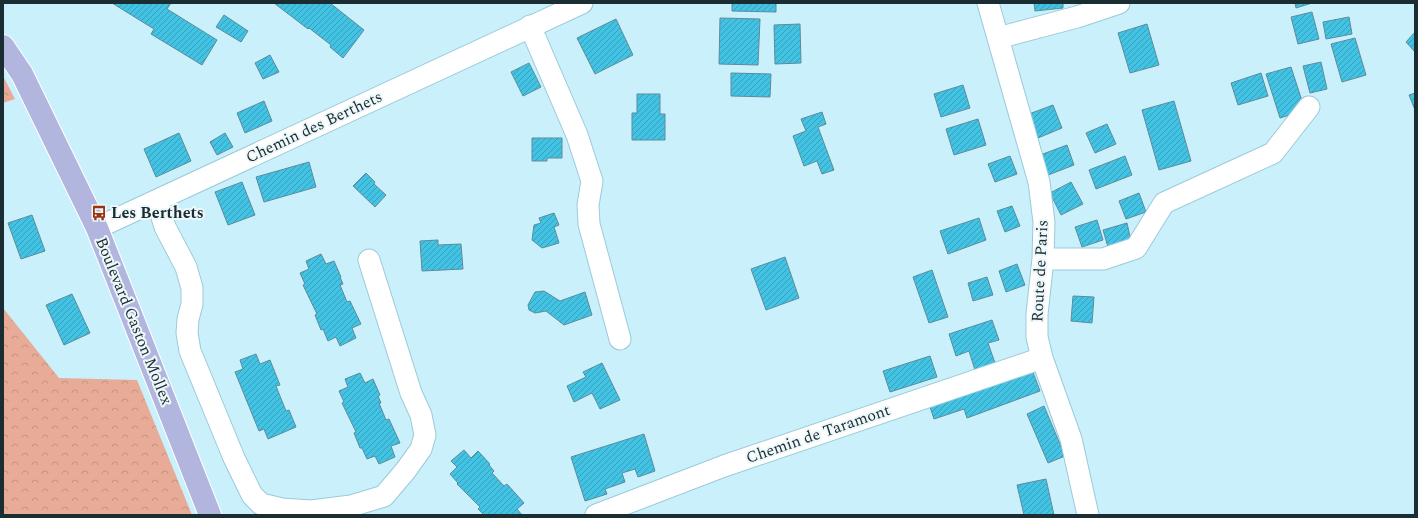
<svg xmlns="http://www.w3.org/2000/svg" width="1418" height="518" viewBox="0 0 1418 518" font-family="Spectral,serif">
	<defs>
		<pattern id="forest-crowns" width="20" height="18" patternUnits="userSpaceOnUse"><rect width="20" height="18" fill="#e7ab98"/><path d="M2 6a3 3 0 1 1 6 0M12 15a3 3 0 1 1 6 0" fill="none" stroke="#c69383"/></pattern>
		<pattern id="building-hatch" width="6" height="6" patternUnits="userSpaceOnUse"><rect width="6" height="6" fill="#43c3e4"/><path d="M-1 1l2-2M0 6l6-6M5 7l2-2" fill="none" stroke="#379fb9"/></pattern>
	</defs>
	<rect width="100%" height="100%" fill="#caf0fc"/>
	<path fill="url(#forest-crowns)" d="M3,76l12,23 -12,4z
		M3,308l56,70 78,2 55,135h-189z"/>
	<path fill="url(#building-hatch)" stroke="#5e8b99" d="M112,3h59l-4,6 50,31 -15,25 -51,-31 3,-5z
		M274,3h56l34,27 -21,28 -13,-11 1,-2 -22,-17 -1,1z
		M732,3h44v9l-44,-1z
		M1034,3h29v5l-28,3z
		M1295,3h17l-16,5z
		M1312,12l7,27 -21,5 -7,-27z
		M224,15l24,16 -7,11 -25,-15z
		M1349,17l3,17 -26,5 -3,-17z
		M720,18l40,1 -2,46 -39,-1z
		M616,19l17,36 -38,19 -18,-36z
		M800,24l1,39 -26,1 -1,-39z
		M1147,24l12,41 -29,8 -12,-40z
		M1415,32v20l-9,-10z
		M1355,38l11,37 -24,7 -11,-38z
		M270,55l9,17 -16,7 -8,-16z
		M1321,62l6,27 -17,4 -7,-27z
		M529,63l12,24 -18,9 -12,-24z
		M1291,67l14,43 -25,8 -14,-44z
		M731,73l40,1 -1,23 -39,-1z
		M1261,73l7,23 -30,9 -7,-22z
		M963,85l7,23 -29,9 -7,-23z
		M1415,93v17l-6,-15z
		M637,94h23v20h5v26h-33v-27h5z
		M264,101l8,20 -27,12 -8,-20z
		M1174,101l17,60 -32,9 -17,-60z
		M1053,105l9,23 -24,10 -9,-24z
		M822,112l4,12 -8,3 16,43 -12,4 -5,-13 -13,5 -11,-30 13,-5 -5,-12z
		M978,119l8,26 -32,10 -8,-26z
		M1107,124l9,20 -21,9 -9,-20z
		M179,133l12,28 -35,16 -12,-28z
		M225,133l8,14 -16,8 -7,-13z
		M532,138h30v20h-15v3h-15z
		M1067,145l7,20 -31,12 -8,-20z
		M1010,156l7,18 -22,8 -7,-18z
		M1125,156l7,19 -36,14 -7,-19z
		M309,162l7,25 -52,15 -8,-25z
		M366,173l9,9 -1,2 12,11 -11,12 -22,-21z
		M242,182l13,33 -27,10 -13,-33z
		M1071,182l12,22 -22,11 -11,-22z
		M1139,193l7,19 -20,7 -7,-18z
		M1012,206l8,20 -15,6 -8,-21z
		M554,213l5,12 -5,2 5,16 -17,5 -10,-8 2,-15 7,-2 -2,-5z
		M32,215l13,36 -24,8 -13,-36z
		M979,218l7,22 -38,14 -8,-23z
		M1097,220l6,20 -21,7 -7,-20z
		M1127,223l4,18 -23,6 -5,-17z
		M438,240v5l23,-1 2,25 -41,2 -2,-30z
		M321,254l5,10 8,-3 7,16h-1l3,7 -3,1 7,17 3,-1 11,23 -9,4 4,10 -16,8 -4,-9 -8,4 -5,-12 -2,1 -6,-15 2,-1 -14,-29 2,-1 -5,-11 9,-4 -3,-8z
		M785,257l14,41 -33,12 -15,-41z
		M1017,264l8,21 -19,7 -7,-21z
		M932,270l16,47 -19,6 -16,-46z
		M987,277l6,18 -20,6 -5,-18z
		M544,291l16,10 25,-9 7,23 -28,10 -18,-14 -11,2 -6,-3 -1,-5 7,-13z
		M72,294l18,39 -26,12 -18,-40z
		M1073,296l21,1 -2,26 -21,-2z
		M992,320l7,20 -11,3 7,20 -20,7 -6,-19 -13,5 -7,-22z
		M256,354l4,10 10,-4 10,25 -4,1 10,25 3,-1 7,17 -28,12 -4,-10 -5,2 -24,-59 8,-3 -3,-9z
		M930,356l7,21 -47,15 -7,-21z
		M602,363l18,37 -20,9 -8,-16 -18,9 -7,-16 19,-9 -3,-5z
		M1031,367l9,24 -73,27 -3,-9 -30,10 -5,-15z
		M360,373l5,10 8,-4 7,16 -2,1 3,7h-2l7,17 3,-1 11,24 -9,3 4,11 -16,7 -4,-8 -8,3 -5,-11h-2l-6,-15 2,-1 -14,-29 2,-1 -5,-11 9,-4 -3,-8z
		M1044,406l21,50 -17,7 -21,-49z
		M644,434l11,37 -17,6 -3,-8 -13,4 3,9 -20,7 2,5 -22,7 -14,-44z
		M464,450l7,8 7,-7 12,13 -1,1 5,6 -2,2 12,13 3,-2 17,19 -7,6 5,6h-38l-6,-6 2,-2 -23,-23 1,-1 -8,-9 7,-7 -6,-6z
		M1046,479l8,36h-30l-7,-30z"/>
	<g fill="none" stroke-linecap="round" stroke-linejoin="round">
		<g stroke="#9bcad9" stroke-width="23">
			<path id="minor" d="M988,3l51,179 5,40 -1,37 -6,55v23l5,21 29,81 17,76
				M530,26l47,109 15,46 -4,24 1,19 31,115
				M998,38l79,-21 42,-14
				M157,200l8,27 21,40 6,21v16l-4,15 -1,14 3,18 44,107 18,37 9,9 21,5 29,2 40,-5 33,-10 22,-26 15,-21 4,-14 -4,-20 -10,-22 -42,-133
				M97,228l485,-225
				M1043,259h60l33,-11 28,-45 109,-50 36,-46
				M596,515l128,-49 318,-108"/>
		</g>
		<g stroke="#fff" stroke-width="24">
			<path id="major" d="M3,46l19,28 75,154 113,287"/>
		</g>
		<use href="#minor" stroke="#fff" stroke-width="21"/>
		<use href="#major" stroke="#b2b6df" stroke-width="22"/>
	</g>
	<defs>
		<g id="bus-bare" transform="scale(1.2)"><path d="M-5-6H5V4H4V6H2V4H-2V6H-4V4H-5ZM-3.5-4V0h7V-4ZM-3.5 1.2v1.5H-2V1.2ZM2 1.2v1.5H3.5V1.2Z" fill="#9a340c" stroke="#eef8fb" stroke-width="2.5" paint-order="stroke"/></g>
	</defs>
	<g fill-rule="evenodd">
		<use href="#bus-bare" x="99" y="213"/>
	</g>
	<g text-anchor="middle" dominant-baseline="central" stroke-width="4" stroke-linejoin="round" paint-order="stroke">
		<g font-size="16" fill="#1a2d33" stroke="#eef8fb">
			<text transform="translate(314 127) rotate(-25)">Chemin des Berthets</text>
			<text transform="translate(1040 271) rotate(-87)">Route de Paris</text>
			<text transform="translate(134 321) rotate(68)">Boulevard Gaston Mollex</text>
			<text transform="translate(818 434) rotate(-19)">Chemin de Taramont</text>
		</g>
		<g font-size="16" font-weight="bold" fill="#1a2d33" stroke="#eef8fb" text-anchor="start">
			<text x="111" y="213">Les Berthets</text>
		</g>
	</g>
	<rect width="1418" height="518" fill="none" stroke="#1a2d33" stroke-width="8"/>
</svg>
